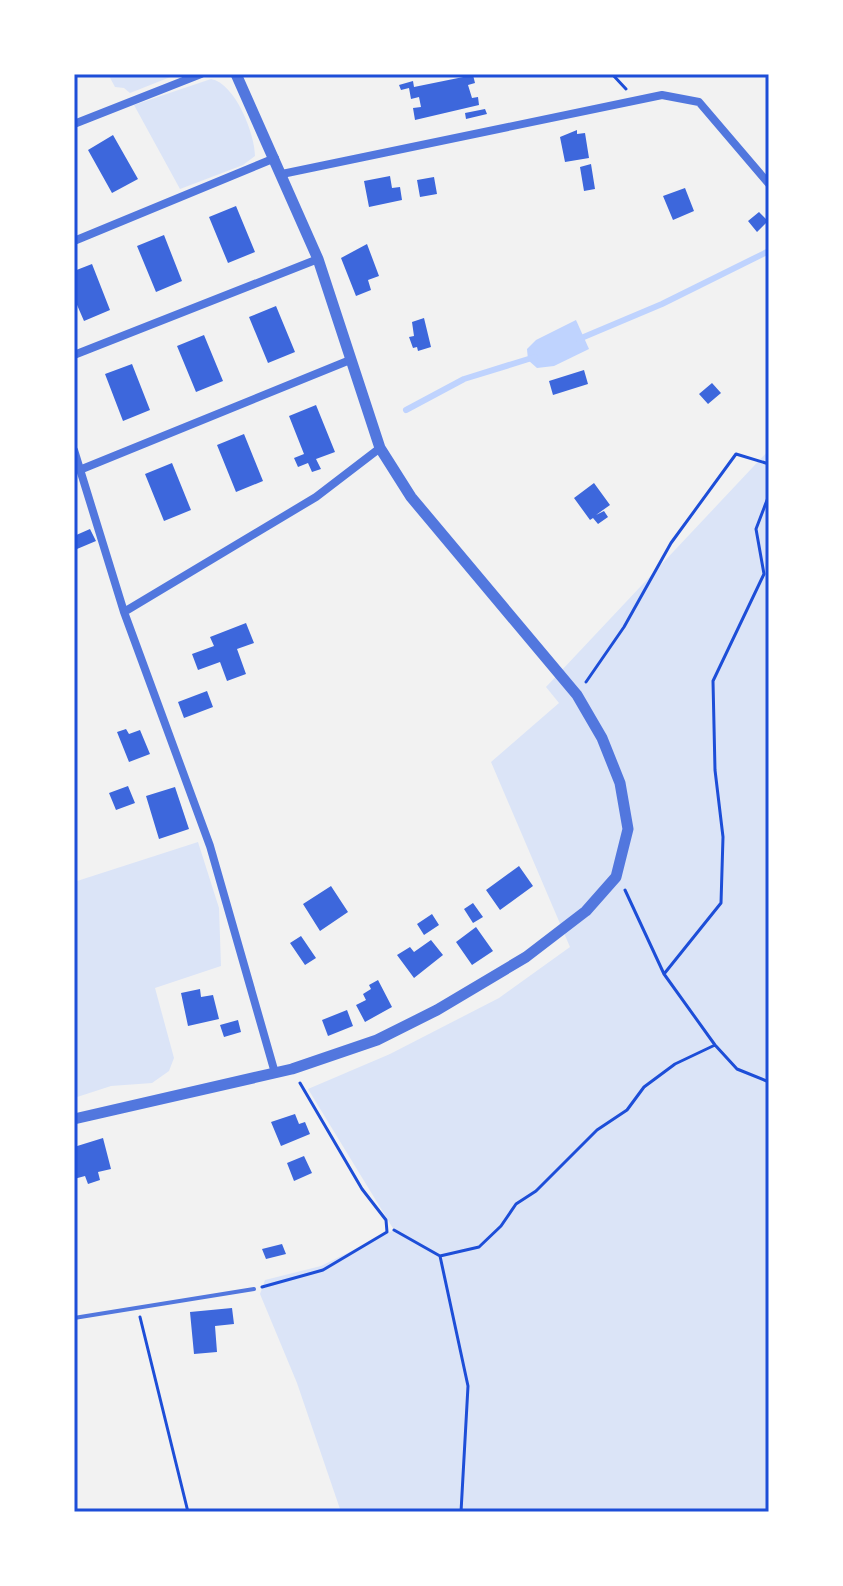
<svg xmlns="http://www.w3.org/2000/svg" width="843" height="1586" viewBox="0 0 843 1586" font-family="Manrope,sans-serif">
	<rect width="100%" height="100%" fill="#f2f2f2"/>
	<path fill="#dbe4f7" d="M108,74h70l-48,19 -6,-5 -9,-1z
		M211,79c24,4 44,55 44,77l-12,9 -63,24 -46,-84z
		M769,450v1062h-428l-44,-129 -37,-89 5,-14 56,-14 73,-36 -86,-141 82,-35 109,-56 71,-51 -79,-185 68,-59 -13,-16z
		M198,842l21,66 2,58 -66,22 19,70 -5,13 -17,12 -41,3 -37,12v-216z"/>
	<path fill="#bfd3fe" d="M576,320l13,29 -35,17 -17,2 -9,-8 -1,-11 9,-9z"/>
	<g fill="none" stroke-linecap="round" stroke-linejoin="round">
		<path stroke="#bfd3fe" stroke-width="6" d="M579,339l83,-35 107,-53
			M406,410l58,-31 71,-22"/>
	</g>
	<path fill="#3d67dc" d="M473,75l2,8 -7,2 4,13 6,-1 1,8 -64,15 -2,-12 8,-1 -2,-10 -8,2 -2,-11 -8,2 -2,-5 14,-4 1,6z
		M485,109l2,5 -21,5 -1,-6z
		M577,130v4l8,-1 4,25 -24,4 -5,-25z
		M113,135l25,44 -26,14 -24,-43z
		M591,164l4,25 -11,2 -4,-24z
		M390,176l2,12 8,-1 2,13 -33,7 -5,-26z
		M434,177l3,17 -17,3 -3,-17z
		M685,188l9,23 -21,9 -10,-24z
		M236,206l19,46 -27,11 -19,-46z
		M759,212l9,9 -11,11 -9,-11z
		M164,235l18,46 -26,11 -19,-46z
		M367,244l12,32 -11,4 3,10 -15,6 -15,-38z
		M92,264l18,46 -26,11 -10,-23v-27z
		M276,306l19,46 -27,11 -19,-46z
		M424,318l7,29 -13,4 -1,-4 -4,1 -4,-11 5,-1 -2,-14z
		M204,335l19,46 -27,11 -19,-46z
		M132,364l18,46 -27,11 -18,-47z
		M584,370l4,14 -35,11 -4,-14z
		M712,383l9,10 -13,11 -9,-10z
		M316,405l19,47 -19,7 5,10 -9,3 -4,-9 -10,4 -4,-9 10,-4 -15,-38z
		M244,434l19,47 -27,11 -19,-47z
		M172,463l19,47 -27,11 -19,-47z
		M594,483l16,22 -14,10 8,-4 4,6 -10,7 -5,-6 -3,2 -16,-22z
		M90,529l6,12 -19,8 -3,-13z
		M246,623l8,20 -17,6 9,25 -19,7 -7,-19 -22,8 -6,-16 22,-8 -4,-9z
		M207,691l6,16 -29,11 -6,-16z
		M126,729l3,5 11,-4 10,24 -21,8 -12,-30z
		M128,786l7,17 -19,7 -7,-17z
		M175,787l14,42 -30,10 -13,-43z
		M519,866l14,20 -33,24 -14,-20z
		M331,886l17,26 -28,19 -17,-27z
		M473,903l10,14 -10,6 -9,-14z
		M432,914l7,11 -15,10 -7,-11z
		M476,927l17,24 -21,14 -16,-23z
		M301,936l15,22 -11,7 -15,-22z
		M431,940l12,15 -29,23 -17,-23 13,-8 4,5z
		M378,980l14,27 -27,15 -9,-17 10,-5 -3,-6 8,-5 -2,-4z
		M200,989l1,8 12,-2 6,24 -31,7 -7,-33z
		M347,1010l6,16 -25,10 -6,-16z
		M238,1020l3,12 -17,5 -4,-12z
		M295,1114l4,10 6,-2 5,12 -29,12 -10,-24z
		M103,1138l8,31 -13,3 2,8 -12,4 -3,-8 -11,3v-32z
		M304,1156l8,17 -18,8 -7,-18z
		M282,1244l4,10 -20,5 -4,-10z
		M232,1308l2,16 -19,2 2,26 -23,2 -4,-42z"/>
	<g fill="none" stroke-linecap="round" stroke-linejoin="round">
		<path stroke="#1d4ed8" stroke-width="3" d="M612,74l14,15
			M586,682l38,-55 47,-84 65,-89 33,10
			M625,890l39,84 51,71 22,24 32,13
			M664,974l57,-71 2,-66 -8,-67 -2,-89 51,-107 -8,-45 13,-34
			M394,1230l46,26 39,-9 22,-21 15,-22 20,-13 61,-61 30,-20 17,-23 31,-23 40,-19
			M440,1256l28,130 -7,126
			M262,1287l61,-17 64,-38 -1,-12 -24,-31 -62,-106
			M140,1317l48,195"/>
		<path stroke="#5277de" stroke-width="4" d="M74,1318l180,-29"/>
		<path stroke="#5277de" stroke-width="8" d="M74,124l127,-50
			M282,174l380,-79 37,7 70,82
			M74,241l201,-83
			M74,355l244,-96
			M74,450l50,162 86,234 65,227
			M82,469l268,-109
			M124,612l192,-115 64,-49"/>
		<path stroke="#5277de" stroke-width="11" d="M74,1119l218,-50 85,-29 60,-30 89,-53 60,-46 30,-34 12,-48 -8,-46 -18,-45 -25,-43 -166,-198 -31,-49 -62,-189 -82,-185"/>
	</g>
	<rect width="843" height="1586" fill="none" stroke="#ffffff" stroke-width="152"/>
	<rect x="76" y="76" width="691" height="1434" fill="none" stroke="#1d4ed8" stroke-width="3"/>
</svg>
